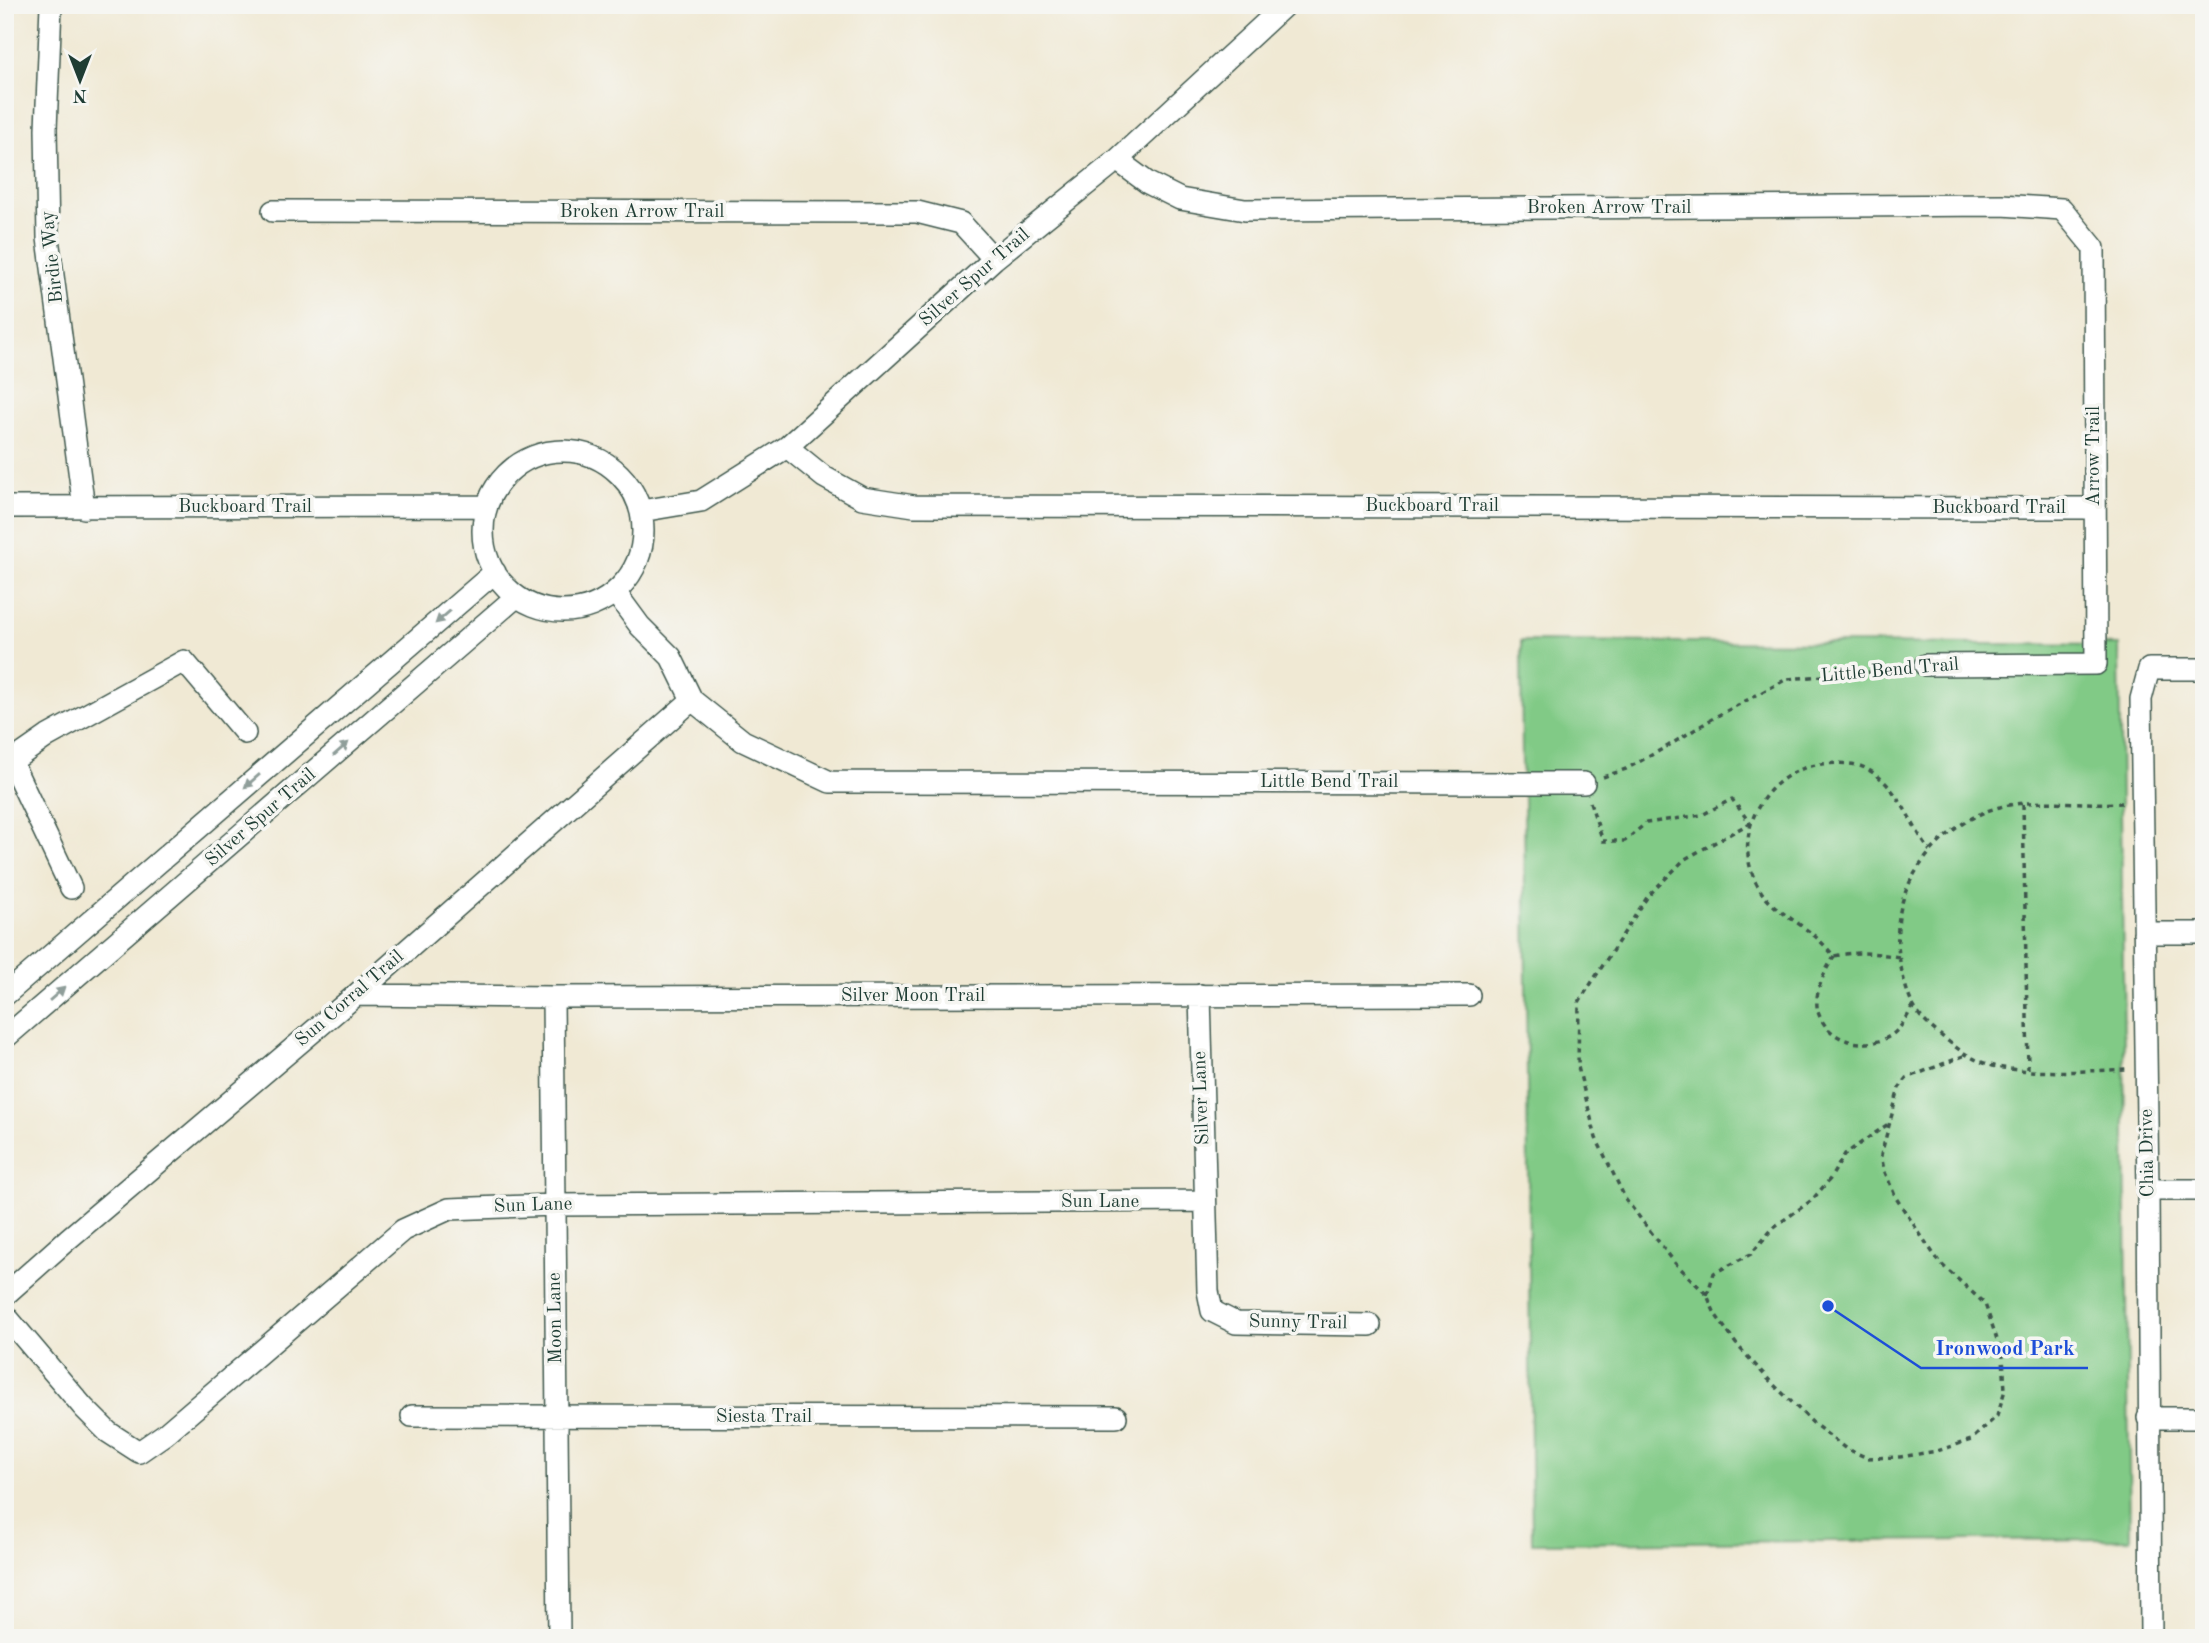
<svg xmlns="http://www.w3.org/2000/svg" width="2209" height="1643" viewBox="0 0 2209 1643" font-family="'Old Standard TT',serif">
	<rect width="100%" height="100%" fill="#f6f6f2"/>
	<filter id="ink" filterUnits="userSpaceOnUse"><feTurbulence type="fractalNoise" baseFrequency=".0143" numOctaves="2"/><feDisplacementMap in="SourceGraphic" scale="14" xChannelSelector="R" yChannelSelector="G"/><feConvolveMatrix kernelMatrix="1 2 1 2 8 2 1 2 1" color-interpolation-filters="sRGB"/></filter>
	<filter id="wash" filterUnits="userSpaceOnUse"><feTurbulence type="fractalNoise" baseFrequency=".00686" numOctaves="4" result="noise"/><feDisplacementMap in="SourceGraphic" scale="28" xChannelSelector="R" yChannelSelector="G"/><feGaussianBlur stdDeviation="1.57" result="paint"/><feColorMatrix in="noise" values="0 0 0 0 0 0 0 0 0 0 0 0 0 0 0 0 0 1.4 0 .05"/><feComposite in="paint" operator="in"/></filter>
	<g filter="url(#wash)">
		<rect width="100%" height="100%" fill="#f0e9d4"/>
		<path fill="#81ca86" stroke="#50845d" stroke-width="2" d="M1521,641l598,4 11,894 -598,4 -8,-745 -2,-35z"/>
	</g>
	<g filter="url(#ink)">
		<g fill="none" stroke-linecap="round" stroke-linejoin="round">
			<g stroke="#3e574c" stroke-width="24">
				<path id="minor" d="M51,5l-5,124 2,109 36,270
					M1117,160l31,23 32,16 65,11 757,-5 60,4 32,39 2,416 -171,1
					M273,211l644,1 44,11 33,36
					M787,447l37,30 38,21 52,8 1180,2
					M483 531a80 80 0 1 1 160 0a80 80 0 1 1-160 0Z
					M5,507l481,-1
					M641,511l60,-10 86,-54 207,-188 123,-99 168,-155
					M615,592l25,34 31,31 21,43 51,41 87,41 754,1
					M11,761l60,127
					M5,766l43,-30 136,-75 61,72
					M2144,933h60
					M5,995l490,-423
					M356,995l197,2 916,-2
					M1200,995l8,296 4,20 24,12 134,2
					M553,997l6,641
					M5,1038l511,-441
					M2148,1190h56
					M5,1295l63,-56 288,-244 336,-295
					M5,1315l79,93 24,24 31,20 26,-18 238,-204 46,-21 105,-4 651,-4
					M412,1416l704,1
					M2148,1418h56
					M2151,1638l-3,-448 -7,-491 8,-30h55"/>
			</g>
			<path stroke="#3e574c" stroke-width="3.5" stroke-dasharray="5 5" stroke-linecap="butt" d="M1603,777l23,-8 42,-23 49,-30 70,-37 118,-10
				M1590,802l13,39h22l21,-18 56,-8 30,-16 18,24 -65,36 -37,37 -69,106 -1,65 18,71 30,62 50,64 31,31 8,19 22,31 34,37 42,41 33,26 22,9 32,-1 37,-6 34,-11 26,-24 8,-26 -2,-33 -18,-53 -45,-41 -16,-23 -28,-42 -12,-28 -3,-15 18,-67 8,-10 59,-23
				M2122,803c-35,2 -90,-5 -122,4 -21,5 -40,17 -56,31 -41,38 -54,80 -42,134 3,12 6,25 12,35 8,14 21,24 34,34 11,9 22,17 36,22 34,13 105,8 143,6
				M2023,804l5,266
				M1834,956c-9,15 -21,37 -16,56 10,30 47,39 72,24 11,-7 17,-19 23,-30
				M1899,957c-23,-4 -42,-6 -65,-1 -7,-8 -14,-16 -23,-23 -17,-14 -41,-25 -52,-45 -31,-52 5,-117 63,-124 13,-1 31,-2 43,4 34,17 44,55 65,83
				M1707,1295l7,-22 37,-19 23,-27 38,-27 18,-21 15,-25 46,-32"/>
			<use href="#minor" stroke="#fff" stroke-width="21"/>
		</g>
		<defs><path id="oneway-solid" d="M-6-.8H1V-3.2L6.5 0L1 3.2V.8H-6Z" transform="scale(1.75)"/></defs>
		<g fill="#8f9e9a">
			<use href="#oneway-solid" transform="translate(443 617) rotate(139)"/>
			<use href="#oneway-solid" transform="translate(341 749) rotate(-41)"/>
			<use href="#oneway-solid" transform="translate(252 781) rotate(139)"/>
			<use href="#oneway-solid" transform="translate(57 994) rotate(-41)"/>
		</g>
	</g>
	<g text-anchor="middle" dominant-baseline="central" stroke-width="7" stroke-linejoin="round" paint-order="stroke">
		<g font-size="19" fill="#1f3d34" stroke="#f6f6f2">
			<text x="1609" y="208">Broken Arrow Trail</text>
			<text x="642" y="212">Broken Arrow Trail</text>
			<text transform="translate(53 257) rotate(-96)">Birdie Way</text>
			<text transform="translate(975 278) rotate(-41)">Silver Spur Trail</text>
			<text transform="translate(2094 456) rotate(-90)">Arrow Trail</text>
			<text x="1432" y="506">Buckboard Trail</text>
			<text x="245" y="507">Buckboard Trail</text>
			<text x="1999" y="508">Buckboard Trail</text>
			<text transform="translate(1890 671) rotate(-5)">Little Bend Trail</text>
			<text x="1329" y="782">Little Bend Trail</text>
			<text transform="translate(261 818) rotate(-41)">Silver Spur Trail</text>
			<text x="913" y="996">Silver Moon Trail</text>
			<text transform="translate(350 999) rotate(-41)">Sun Corral Trail</text>
			<text transform="translate(1202 1098) rotate(-92)">Silver Lane</text>
			<text transform="translate(2148 1153) rotate(-91)">Chia Drive</text>
			<text x="1100" y="1202">Sun Lane</text>
			<text transform="translate(533 1206) rotate(-2)">Sun Lane</text>
			<text transform="translate(556 1318) rotate(-91)">Moon Lane</text>
			<text transform="translate(1298 1323) rotate(1)">Sunny Trail</text>
			<text x="764" y="1417">Siesta Trail</text>
		</g>
	</g>
	<path fill="none" stroke="#1d4ed8" stroke-width="2.5" d="M1828 1306L1921 1368H2088"/>
	<circle fill="#1d4ed8" stroke="#f6f6f2" stroke-width="2.5" cx="1828" cy="1306" r="7"/>
	<g font-size="21" text-anchor="middle" font-weight="bold" fill="#1d4ed8" stroke="#f6f6f2" stroke-width="7" stroke-linejoin="round" paint-order="stroke">
		<text x="2005" y="1355">Ironwood Park</text>
	</g>
	<rect width="2209" height="1643" fill="none" stroke="#f6f6f2" stroke-width="28"/>
	<g transform="translate(80 80) rotate(180)" stroke="#f6f6f2" stroke-width="5" paint-order="stroke">
	<path d="M0-5L12 26L0 18L-12 26Z" fill="#1f3d34"/>
	<text y="-10" font-size="19" font-weight="bold" text-anchor="middle" fill="#1f3d34">N</text>
	</g>
</svg>
